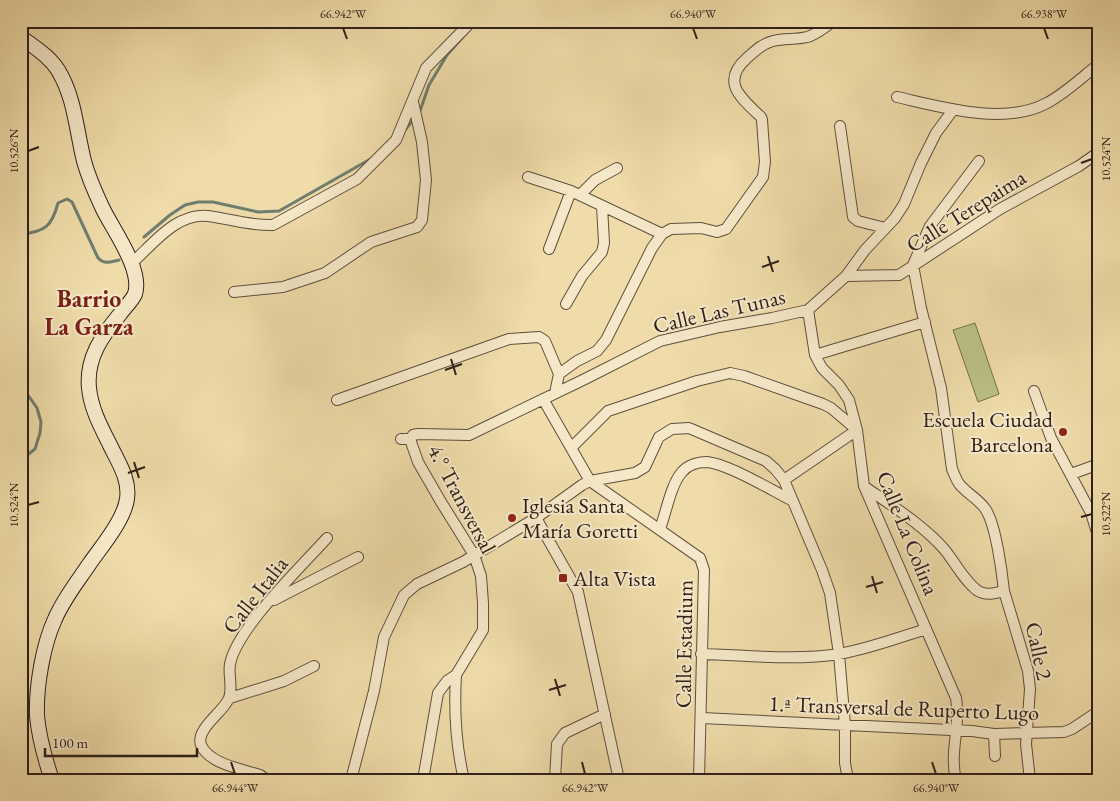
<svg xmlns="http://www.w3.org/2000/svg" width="1120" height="801" viewBox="0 0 1120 801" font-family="'EB Garamond',serif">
	<rect width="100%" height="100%" fill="#efdcaa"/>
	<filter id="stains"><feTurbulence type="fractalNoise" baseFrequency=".004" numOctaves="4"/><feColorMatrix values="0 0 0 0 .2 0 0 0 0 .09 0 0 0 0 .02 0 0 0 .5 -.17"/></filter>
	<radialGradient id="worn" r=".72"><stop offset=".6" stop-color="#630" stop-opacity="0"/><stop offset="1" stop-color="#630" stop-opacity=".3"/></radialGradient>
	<path fill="#bbc087" stroke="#757050" d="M975,323l24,71 -21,8 -25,-72z"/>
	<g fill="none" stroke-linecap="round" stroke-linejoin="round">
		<path stroke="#6f7e70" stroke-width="3" d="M417,114l3,-3 9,-26 18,-30 30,-34
			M405,130l9,-11
			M21,234c24,-2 31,-8 37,-31l9,-4 5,3 26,56c7,7 12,4 21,2
			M144,237l26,-22 15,-10 13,-3h15l45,10 21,-1 95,-54
			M21,385l16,23 4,14 -1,11 -5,16 -14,11
			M21,571l2,23 -2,10"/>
		<g stroke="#5f4f3e" stroke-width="12">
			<path id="street" d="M985,21l3,1
				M897,97c44,10 108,29 150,6 19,-10 35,-26 52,-39
				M840,126l13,91 5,4 27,7
				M528,177l43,14 91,43
				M580,195l15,-15 22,-12
				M549,249l22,-58
				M132,263c21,-19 45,-51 76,-47 22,3 43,10 65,9l84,-46 39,-39 30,-72 46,-47
				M846,276l53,-1 101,-66 79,-43 20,-14
				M234,292l49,-5 42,-14 46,-31 46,-15 5,-7 4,-40 -4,-38 -9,-40
				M566,304l16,-28 20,-24 2,-9 -2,-37
				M815,355l110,-33
				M1034,391l17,47 40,75 8,26
				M555,393l4,-19 18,-13 20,-10 9,-11 46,-92 10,-14 9,-5 30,-1 16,4 9,-3 37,-52 2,-15 -3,-42 -1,-3c-20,-19 -41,-35 -14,-59 8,-7 15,-14 26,-17 11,-3 23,-1 34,-4 9,-2 19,-11 27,-16
				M543,399l47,82 110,77 4,12 -5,210
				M337,400l172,-61 30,-2 6,4 14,33
				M401,439h9l8,23 23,40 33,53 7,21 2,27v27l-27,45 -9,6 -9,12 -15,87
				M410,439l3,-4 5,-1 51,1 116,-56 75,-38 60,-14 52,-9 36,-8 38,-34 19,-26 30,-32 9,-14 17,-41 15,-30 17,-23
				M571,448l37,-37 89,-30 33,-8 14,3 79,28 8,4 26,22 7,56 92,212c5,29 -7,53 0,82
				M1071,474l28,-10
				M784,480l73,-50 -8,-30 -10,-15 -17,-17 -7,-13 -7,-45
				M865,487c26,18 58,38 79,62 11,13 20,32 34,42 8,5 18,2 26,0 -2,-19 -8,-65 -18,-81 -6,-10 -17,-15 -25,-24 -5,-5 -6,-11 -9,-17l-11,-81 -20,-80 -8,-43 17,-39 49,-65
				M536,518l42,74 41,188
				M660,529c6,-16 11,-45 22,-57 6,-7 16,-10 24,-10 21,1 67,29 87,39
				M1004,591l24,80 2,18 -4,55 4,36
				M274,600l84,-43
				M701,654c45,1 93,7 138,0 29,-5 59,-16 87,-25
				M456,675c-2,34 0,71 8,105
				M230,698l54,-17 30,-15
				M702,718l270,13 22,3 70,-2 8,-3 27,-18
				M994,734l1,22
				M267,780l-7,-5c-18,-6 -51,-11 -59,-30 -6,-16 23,-33 28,-47 4,-10 -1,-24 1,-34 7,-36 71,-97 97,-126
				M351,780l23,-89 10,-54 20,-42 13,-11 46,-22 73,-44 46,-33 8,-4 45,-8 10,-6 14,-30 13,-8 17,-1 77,33 9,8 9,11 38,90 8,23 9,61 6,71v38l3,17
				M555,780l2,-36 8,-11 40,-19"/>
		</g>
		<g stroke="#2f201a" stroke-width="16">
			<path id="secondary" d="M21,37c13,10 28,19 37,33 17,28 18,59 26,91 4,15 11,31 18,46 10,22 41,62 33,87 -3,7 -11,14 -15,20 -18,22 -34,44 -31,74 2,21 12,39 21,57 8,17 20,34 17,54 -3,21 -25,47 -37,64 -12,18 -26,35 -35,56 -12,26 -19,67 -18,97 2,22 8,43 15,64"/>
		</g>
		<use href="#street" stroke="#f5e8c8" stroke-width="10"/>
		<use href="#secondary" stroke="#f5e8c8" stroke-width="14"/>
	</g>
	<path fill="none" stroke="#2f201a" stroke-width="2" d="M343,28l4,11M693,28l4,11M1044,28l4,11M28,151l11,-4M1081,163l11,-4M768,256l5,16M762,267l17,-6M451,359l5,16M445,370l17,-6M134,462l5,16M128,473l17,-6M28,505l11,-3M1081,517l11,-3M872,576l5,17M866,587l17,-5M555,679l5,17M549,690l17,-5M231,762l4,12M582,762l3,12M932,762l4,12"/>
	<g fill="#8f2418" stroke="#f5e8c8" stroke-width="2">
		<circle cx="1063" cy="432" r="5"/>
		<circle cx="512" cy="518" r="5"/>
		<rect x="558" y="573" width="10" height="10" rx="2.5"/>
	</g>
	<g text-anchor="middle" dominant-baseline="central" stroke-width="4" stroke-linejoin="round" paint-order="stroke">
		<g font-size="22" fill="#2f201a" stroke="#f5e8c8">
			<text transform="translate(966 211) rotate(-32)">Calle Terepaima</text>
			<text transform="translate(719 311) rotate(-13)">Calle Las Tunas</text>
			<text transform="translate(462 499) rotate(62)">4.° Transversal</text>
			<text transform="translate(908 533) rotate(68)">Calle La Colina</text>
			<text transform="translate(255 595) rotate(-52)">Calle Italia</text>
			<text transform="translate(684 644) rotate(-89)">Calle Estadium</text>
			<text transform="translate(1039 651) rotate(78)">Calle 2</text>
			<text transform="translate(904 708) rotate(2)">1.ª Transversal de Ruperto Lugo</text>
		</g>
		<g font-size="22" fill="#2f201a" stroke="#f5e8c8" text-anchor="start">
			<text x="1053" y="419" text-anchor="end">Escuela Ciudad<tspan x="1053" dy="25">Barcelona</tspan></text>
			<text x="522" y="505">Iglesia Santa<tspan x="522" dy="25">María Goretti</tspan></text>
			<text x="573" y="578">Alta Vista</text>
		</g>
		<g font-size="24" font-weight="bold" fill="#7a1f14" stroke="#f5e8c8">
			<text x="89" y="298">Barrio<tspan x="89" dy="28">La Garza</tspan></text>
		</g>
	</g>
	<rect width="1120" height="801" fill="none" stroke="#efdcaa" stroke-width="55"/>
	<path d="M45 748v8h152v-8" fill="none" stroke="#2f201a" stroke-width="2.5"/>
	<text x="52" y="748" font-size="15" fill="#2f201a" stroke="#f5e8c8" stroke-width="4" paint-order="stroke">100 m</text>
	<rect x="28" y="28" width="1064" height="746" fill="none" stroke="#2f201a" stroke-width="2"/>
	<g font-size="12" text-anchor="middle" fill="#2f201a">
		<text x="343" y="18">66.942°W</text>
		<text x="693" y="18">66.940°W</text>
		<text x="1044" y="18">66.938°W</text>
		<text transform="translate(14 151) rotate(-90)" y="4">10.526°N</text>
		<text transform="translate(1106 159) rotate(-90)" y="4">10.524°N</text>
		<text transform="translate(14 505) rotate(-90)" y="4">10.524°N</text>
		<text transform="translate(1106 514) rotate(-90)" y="4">10.522°N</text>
		<text x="235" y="792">66.944°W</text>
		<text x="585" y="792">66.942°W</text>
		<text x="936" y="792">66.940°W</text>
	</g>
	<rect width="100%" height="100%" filter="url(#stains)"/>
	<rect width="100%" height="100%" fill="url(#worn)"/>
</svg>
